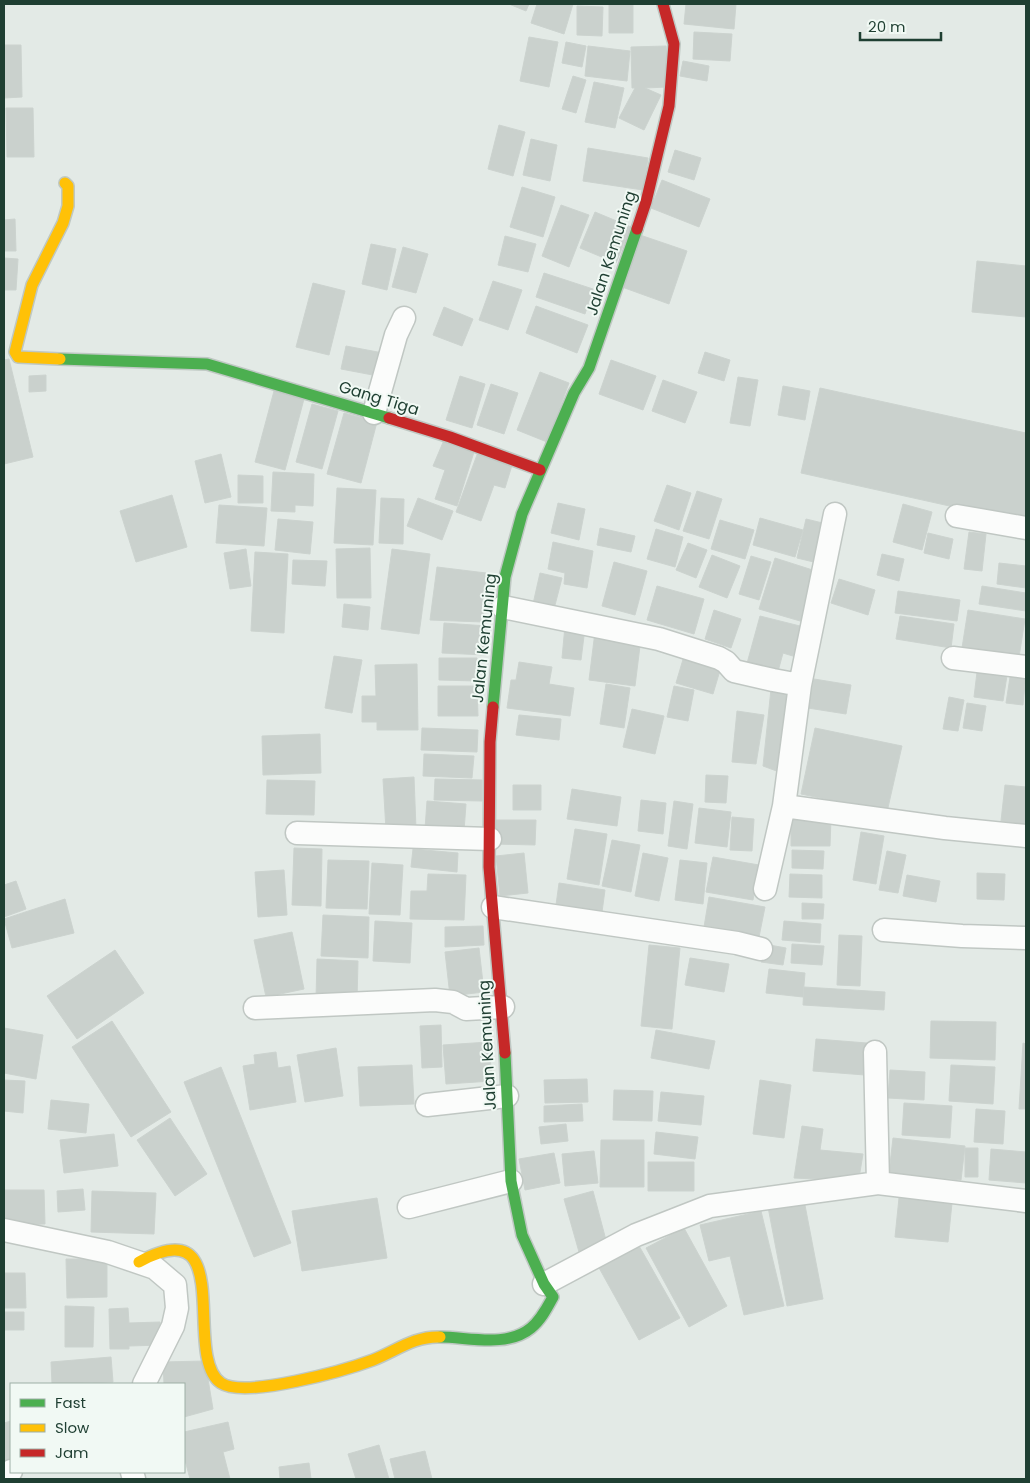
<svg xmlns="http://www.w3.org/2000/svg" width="1030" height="1483" viewBox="0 0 1030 1483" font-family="Poppins,sans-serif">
	<rect width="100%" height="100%" fill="#e3eae6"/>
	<path fill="#cad1cd" stroke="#ccd3cf" d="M509,4h20l-3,7z
		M537,4h36l-9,30 -33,-11z
		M609,4h24v29h-24z
		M686,4h50l-2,25 -50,-5z
		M577,6l26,1 -1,29 -25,-1z
		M694,32l38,2 -2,27 -37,-2z
		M529,37l29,5 -9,45 -29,-6z
		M566,42l20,4 -4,21 -20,-4z
		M4,45h17l1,52 -18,1z
		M588,46l42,5 -3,30 -42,-5z
		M666,46l1,41 -22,1 16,7 -17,35 -25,-12 16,-30h-3l-1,-41z
		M683,61l26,5 -2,15 -27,-5z
		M573,76l13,4 -10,33 -14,-4z
		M594,82l30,6 -9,40 -30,-6z
		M6,108h27l1,49h-27z
		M499,125l26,7 -12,44 -25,-7z
		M531,139l26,6 -7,36 -27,-6z
		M588,148l60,10 -5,32 -60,-9z
		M675,150l26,8 -7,22 -26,-8z
		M662,180l48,19 -11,28 -48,-19z
		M522,187l33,10 -12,40 -33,-10z
		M561,205l28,10 -20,52 -27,-11z
		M595,212l36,15 -15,36 -36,-15z
		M15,219l1,32h-12v-31z
		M640,235l47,16 -18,53 -47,-17z
		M505,236l31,8 -8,28 -30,-7z
		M371,244l25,5 -9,41 -25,-6z
		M403,247l25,7 -12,39 -24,-6z
		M4,258l14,1 -2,31h-12z
		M977,261l49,5v51l-54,-5z
		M544,273l49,16 -8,25 -49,-17z
		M493,281l29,9 -14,40 -29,-10z
		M313,283l32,8 -16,64 -33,-8z
		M536,306l52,19 -11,28 -51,-20z
		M444,307l29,12 -11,27 -29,-11z
		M346,346l37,7 -5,23 -37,-7z
		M705,352l25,8 -6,21 -26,-8z
		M9,359l24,98 -29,7v-104z
		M611,360l45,16 -13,34 -44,-16z
		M540,372l29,11 -22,59 -30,-12z
		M46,375v16l-17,1v-16z
		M460,376l25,8 -13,44 -26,-8z
		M738,377l20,3 -8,46 -20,-3z
		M663,380l34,12 -12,31 -33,-12z
		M491,384l27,9 -14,41 -27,-9z
		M783,386l27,5 -5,29 -27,-5z
		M820,388l206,45v90l-225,-50z
		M274,391l30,8 -19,71 -30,-8z
		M312,404l26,7 -16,58 -26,-7z
		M344,413l33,9 -16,61 -34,-9z
		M444,440l30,12 -17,54 -22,-7 10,-29 -12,-4z
		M478,452l35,10 -8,26 -11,-3 -13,36 -25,-9z
		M221,454l10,43 -26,6 -10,-42z
		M273,472l41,2 -1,32 -18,-1v7l-24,-1z
		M238,475l25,1v27h-25z
		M667,485l24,8 -12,37 -25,-9z
		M337,488l39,2 -3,55 -39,-2z
		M697,491l25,8 -13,40 -26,-8z
		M172,495l15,52 -51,15 -16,-51z
		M381,498l23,1 -1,45 -24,-1z
		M418,498l35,13 -11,29 -35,-14z
		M558,503l27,6 -6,31 -28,-7z
		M903,504l29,8 -10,38 -29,-8z
		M219,505l48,3 -3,38 -48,-3z
		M760,518l43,12 -8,27 -42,-12z
		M278,519l35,3 -3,32 -35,-4z
		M806,519l25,6 -9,39 -25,-6z
		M720,520l34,10 -9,29 -34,-10z
		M600,528l35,8 -4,16 -34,-7z
		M656,529l27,8 -8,30 -28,-8z
		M969,532l17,2 -4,37 -18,-2z
		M928,533l25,6 -4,20 -25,-6z
		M553,542l40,9 -6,37 -23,-4 1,-11 -17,-4z
		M688,543l19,7 -11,28 -20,-8z
		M370,548l1,50h-34l-1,-49z
		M246,549l5,37 -21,3 -6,-36z
		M392,549l38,5 -11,80 -38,-5z
		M255,552l33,2 -4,79 -33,-2z
		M882,554l22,5 -5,22 -22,-6z
		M712,555l28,11 -13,32 -28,-11z
		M751,556l20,6 -12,38 -20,-6z
		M775,558l47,15 -15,50 -48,-14z
		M293,560l34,1 -2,25 -33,-2z
		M614,562l33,9 -12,44 -33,-9z
		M999,563l27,3v22l-29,-4z
		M437,567l49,6 -3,49 -53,-2z
		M540,573l22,5 -8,31 -21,-5z
		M839,579l36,11 -7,25 -37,-12z
		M657,586l47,13 -10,35 -47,-14z
		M982,586l44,7v18l-47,-7z
		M898,591l62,9 -3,21 -62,-8z
		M344,604l26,3 -2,23 -26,-3z
		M714,610l27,9 -10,29 -26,-9z
		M968,610l57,9 -6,38 -57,-9z
		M760,616l44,11 -8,30 -13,-4 -6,22 -31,-8z
		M900,616l54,8 -3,24 -55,-9z
		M444,623l43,3 -1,29 -44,-2z
		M565,626l20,2 -4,32 -19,-2z
		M595,632l46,6 -6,48 -46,-6z
		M334,656l28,4 -10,53 -27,-5z
		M684,656l37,11 -8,27 -37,-11z
		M439,658h38v23l-38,-1z
		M519,662l33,5 -3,17 25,4 -4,28 -63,-8 4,-28h5z
		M417,664l1,66h-41v-8h-15v-26h14l-1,-31z
		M978,664l30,5 -5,32 -29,-4z
		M1011,671l15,2 -3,32 -17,-2z
		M814,679l37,6 -5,29 -38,-6z
		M606,684l24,4 -6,40 -24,-4z
		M438,686h39l1,30h-40z
		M674,686l20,4 -6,31 -21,-4z
		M771,689h23l-12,84 -19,-7z
		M949,697l15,3 -6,31 -15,-2z
		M967,703l19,3 -4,25 -19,-3z
		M632,709l32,7 -9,38 -32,-7z
		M737,711l27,4 -8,49 -24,-2z
		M519,715l42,4 -2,21 -43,-5z
		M422,728l56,2 -1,22 -56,-2z
		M815,728l87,18 -15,66 -86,-18z
		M320,734l1,39 -58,2 -1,-39z
		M424,754l50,2 -2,22 -49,-2z
		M706,775l22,1 -2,27 -21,-1z
		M414,777l2,52 -30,1 -3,-51z
		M435,779l47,1v21l-48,-1z
		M267,780l48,1 -1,34 -48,-1z
		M513,785h28v25h-28z
		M1005,785l21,2v38l-25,-4z
		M572,789l49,8 -4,29 -50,-7z
		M641,800l25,3 -3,31 -25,-3z
		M427,801l39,3 -2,27 -39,-2z
		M674,801l19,3 -6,45 -19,-3z
		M699,808l32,4 -4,35 -32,-4z
		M732,817l22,2 -2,32 -22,-1z
		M791,818h40l-1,28h-39z
		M494,820h42l-1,25 -41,-1z
		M575,829l32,5 -8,51 -32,-6z
		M861,832l23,4 -8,48 -23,-4z
		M612,840l28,5 -9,47 -29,-6z
		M294,848l28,1 -1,57 -29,-1z
		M413,849l45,4 -1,19 -46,-5z
		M792,850l32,1 -1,18 -31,-1z
		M887,851l19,4 -8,38 -19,-3z
		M524,853l4,40 -28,3 -4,-40z
		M643,853l25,5 -9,43 -24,-5z
		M713,857l46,8 -6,35 -47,-8z
		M328,860l41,1 -2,48 -41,-1z
		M680,860l27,3 -4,41 -28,-4z
		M372,863l31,2 -3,50 -31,-1z
		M284,870l3,45 -29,2 -3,-45z
		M977,873l28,1 -1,26 -27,-1z
		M428,874l38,1 -2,45 -54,-1 1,-28h16z
		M790,874l32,1v23l-33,-1z
		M907,875l33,6 -4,21 -33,-6z
		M16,881l10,28 -22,8v-32z
		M559,883l46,7 -3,22 -46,-7z
		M709,897l56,10 -6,30 -55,-10z
		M65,899l9,34 -62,15 -8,-29z
		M802,903l22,1 -1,15h-21z
		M323,915l46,2 -1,41 -47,-2z
		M375,921l37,2 -2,40 -37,-2z
		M784,921l37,3 -1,19 -38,-3z
		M483,926l1,19 -39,2v-20z
		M292,932l12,57 -38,8 -12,-57z
		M839,935l23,1 -2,50 -23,-1z
		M764,944l22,4 -3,17 -22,-3z
		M792,944l32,2 -2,19 -31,-2z
		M649,945l31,3 -8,81 -31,-3z
		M479,948l5,44 -34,4 -5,-44z
		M115,950l29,43 -67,46 -30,-43z
		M690,958l39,6 -5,28 -39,-7z
		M317,959l41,2 -1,39 -41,-1z
		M769,969l36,4 -2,24 -37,-4z
		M804,987l81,5 -1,18 -81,-5z
		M112,1021l59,91 -40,25 -59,-90z
		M931,1021l65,1 -1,38 -65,-2z
		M441,1025l1,42 -20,1 -2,-42z
		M4,1028l39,7 -7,44 -32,-6z
		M656,1030l59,11 -6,28 -58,-11z
		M816,1039l51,4 -2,32 -52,-4z
		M489,1042l3,39 -46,3 -3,-39z
		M1023,1043l3,1v65h-7z
		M336,1048l7,48 -38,6 -8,-47z
		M276,1052l2,16 12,-2 6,36 -46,8 -7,-44 12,-2 -1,-9z
		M412,1065l2,39 -54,2 -2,-39z
		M951,1065l44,2 -2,37 -44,-3z
		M221,1067l70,176 -37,14 -70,-175z
		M890,1070l35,2 -1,28 -36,-2z
		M587,1079l1,23 -43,1 -1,-23z
		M4,1080l21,1 -2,32 -19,-2z
		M760,1080l31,5 -7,53 -31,-4z
		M614,1090l39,1 -1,30 -39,-1z
		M661,1092l43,4 -3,29 -43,-4z
		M51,1100l38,4 -3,29 -38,-4z
		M904,1103l48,3 -2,32 -48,-3z
		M582,1104l1,17 -39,1v-16z
		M976,1109l29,2 -2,33 -29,-2z
		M170,1118l37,56 -32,22 -38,-56z
		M566,1124l2,17 -27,3 -2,-17z
		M802,1126l21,3 -3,21 43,4 -4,24 -44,1 -21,-1z
		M656,1132l42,5 -3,22 -41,-5z
		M114,1134l4,32 -54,7 -4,-33z
		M893,1138l72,8 -4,34 -72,-7z
		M601,1140h43v47h-44z
		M965,1148h13v29h-13z
		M991,1149l35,3v31l-37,-3z
		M594,1151l4,32 -33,3 -3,-32z
		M554,1153l6,30 -35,7 -6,-31z
		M648,1162h46v29h-46z
		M83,1189l2,21 -27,2 -1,-21z
		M4,1190h40l1,34 -41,1z
		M92,1191l64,2 -2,41 -63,-2z
		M593,1191l14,53 -28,8 -15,-53z
		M377,1198l10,60 -85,13 -10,-60z
		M899,1198l53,5 -4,39 -53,-5z
		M804,1200l19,99 -36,7 -19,-99z
		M761,1211l23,95 -40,9 -14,-59 -21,5 -9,-36z
		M684,1228l43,78 -38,21 -43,-79z
		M638,1244l42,74 -41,22 -41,-74z
		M66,1259h41v38l-40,1z
		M4,1273h21l1,35h-22z
		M65,1306l29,1 -1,40h-28z
		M128,1308l1,15 31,-1 1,23 -32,1v3h-19l-1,-40z
		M4,1312h20v18h-20z
		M111,1357l2,25 -61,2 -1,-22z
		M205,1361l8,48 -29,8v-33h-20l-1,-22z
		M11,1421v38l-7,1v-37z
		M228,1422l6,27 -11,3 7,27h-40l-5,-19 -1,1v-29z
		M379,1445l10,34h-33l-8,-25z
		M425,1451l7,28h-37l-5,-20z
		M309,1463l2,16h-31l-1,-12z"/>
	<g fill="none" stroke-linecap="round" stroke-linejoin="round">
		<g stroke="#c0c7c3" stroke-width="25">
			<path id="street" d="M374,413l22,-78 8,-17
				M957,516l69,12
				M503,607l156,32 60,19 7,4 8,9 39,9 27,5 35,-171
				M953,658l73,9
				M800,685l-16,121 161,22 81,8
				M297,833l193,6
				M765,889l19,-83
				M493,907l244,36 24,6
				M884,930l78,6 64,2
				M255,1008l180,-8 18,2 13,7 37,-2
				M875,1052l3,131
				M427,1105l80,-9
				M409,1207l102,-26
				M4,1230l104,22 47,16 20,17 2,23 -4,18 -29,58
				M544,1284l92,-49 74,-29 168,-23 148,18
				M132,1472l2,7
				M6,1479l5,-8"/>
		</g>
		<g stroke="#bfc8c3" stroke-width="14">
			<path id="fast" d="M60,359l147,5 182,54
				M493,707l12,-130 17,-63 52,-121 15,-25 48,-139
				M440,1337c28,0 67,11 91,-9 10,-8 16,-20 22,-31l-9,-13 -22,-49 -11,-54 -6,-128"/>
		</g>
		<g stroke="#bfc8c3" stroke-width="14">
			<path id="slow" d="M60,359l-42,-2 -3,-5 17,-67 31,-62 5,-17v-20l-3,-3
				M139,1262c100,-55 42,94 82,121 24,16 125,-13 152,-23 23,-9 41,-24 67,-23"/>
		</g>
		<g stroke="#bfc8c3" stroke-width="14">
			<path id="jam" d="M637,229l9,-27 23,-96 5,-62 -11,-40
				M389,418l61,19 90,33
				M493,707l-3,35 -1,125 16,186"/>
		</g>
		<use href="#street" stroke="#fbfcfb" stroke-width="22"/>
		<use href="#fast" stroke="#4caf50" stroke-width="11"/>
		<use href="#slow" stroke="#ffc107" stroke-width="11"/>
		<use href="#jam" stroke="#c62828" stroke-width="11"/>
	</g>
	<g text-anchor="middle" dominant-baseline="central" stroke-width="4" stroke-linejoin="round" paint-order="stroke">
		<g font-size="16" fill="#1f3f32" stroke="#f1f9f4">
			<text transform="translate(611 253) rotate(-72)">Jalan Kemuning</text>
			<text transform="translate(379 398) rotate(17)">Gang Tiga</text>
			<text transform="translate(484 638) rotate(-84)">Jalan Kemuning</text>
			<text transform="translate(487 1045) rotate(-93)">Jalan Kemuning</text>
		</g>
	</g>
	<rect width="1030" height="1483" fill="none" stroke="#1f3f32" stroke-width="10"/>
	<rect x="10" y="1383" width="175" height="90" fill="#f1f9f4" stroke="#9dafa6"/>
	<rect x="20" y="1399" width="25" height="8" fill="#4caf50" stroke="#9dafa6"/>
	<text x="55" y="1408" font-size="15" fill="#1f3f32">Fast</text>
	<rect x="20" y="1424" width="25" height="8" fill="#ffc107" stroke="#9dafa6"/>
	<text x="55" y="1433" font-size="15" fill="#1f3f32">Slow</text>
	<rect x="20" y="1449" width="25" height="8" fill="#c62828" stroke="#9dafa6"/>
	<text x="55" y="1458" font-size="15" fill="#1f3f32">Jam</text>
	<path d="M860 32v8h81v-8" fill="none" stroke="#1f3f32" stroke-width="2.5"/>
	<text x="868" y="32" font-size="15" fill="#1f3f32" stroke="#f1f9f4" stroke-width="4" paint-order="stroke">20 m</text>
</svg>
